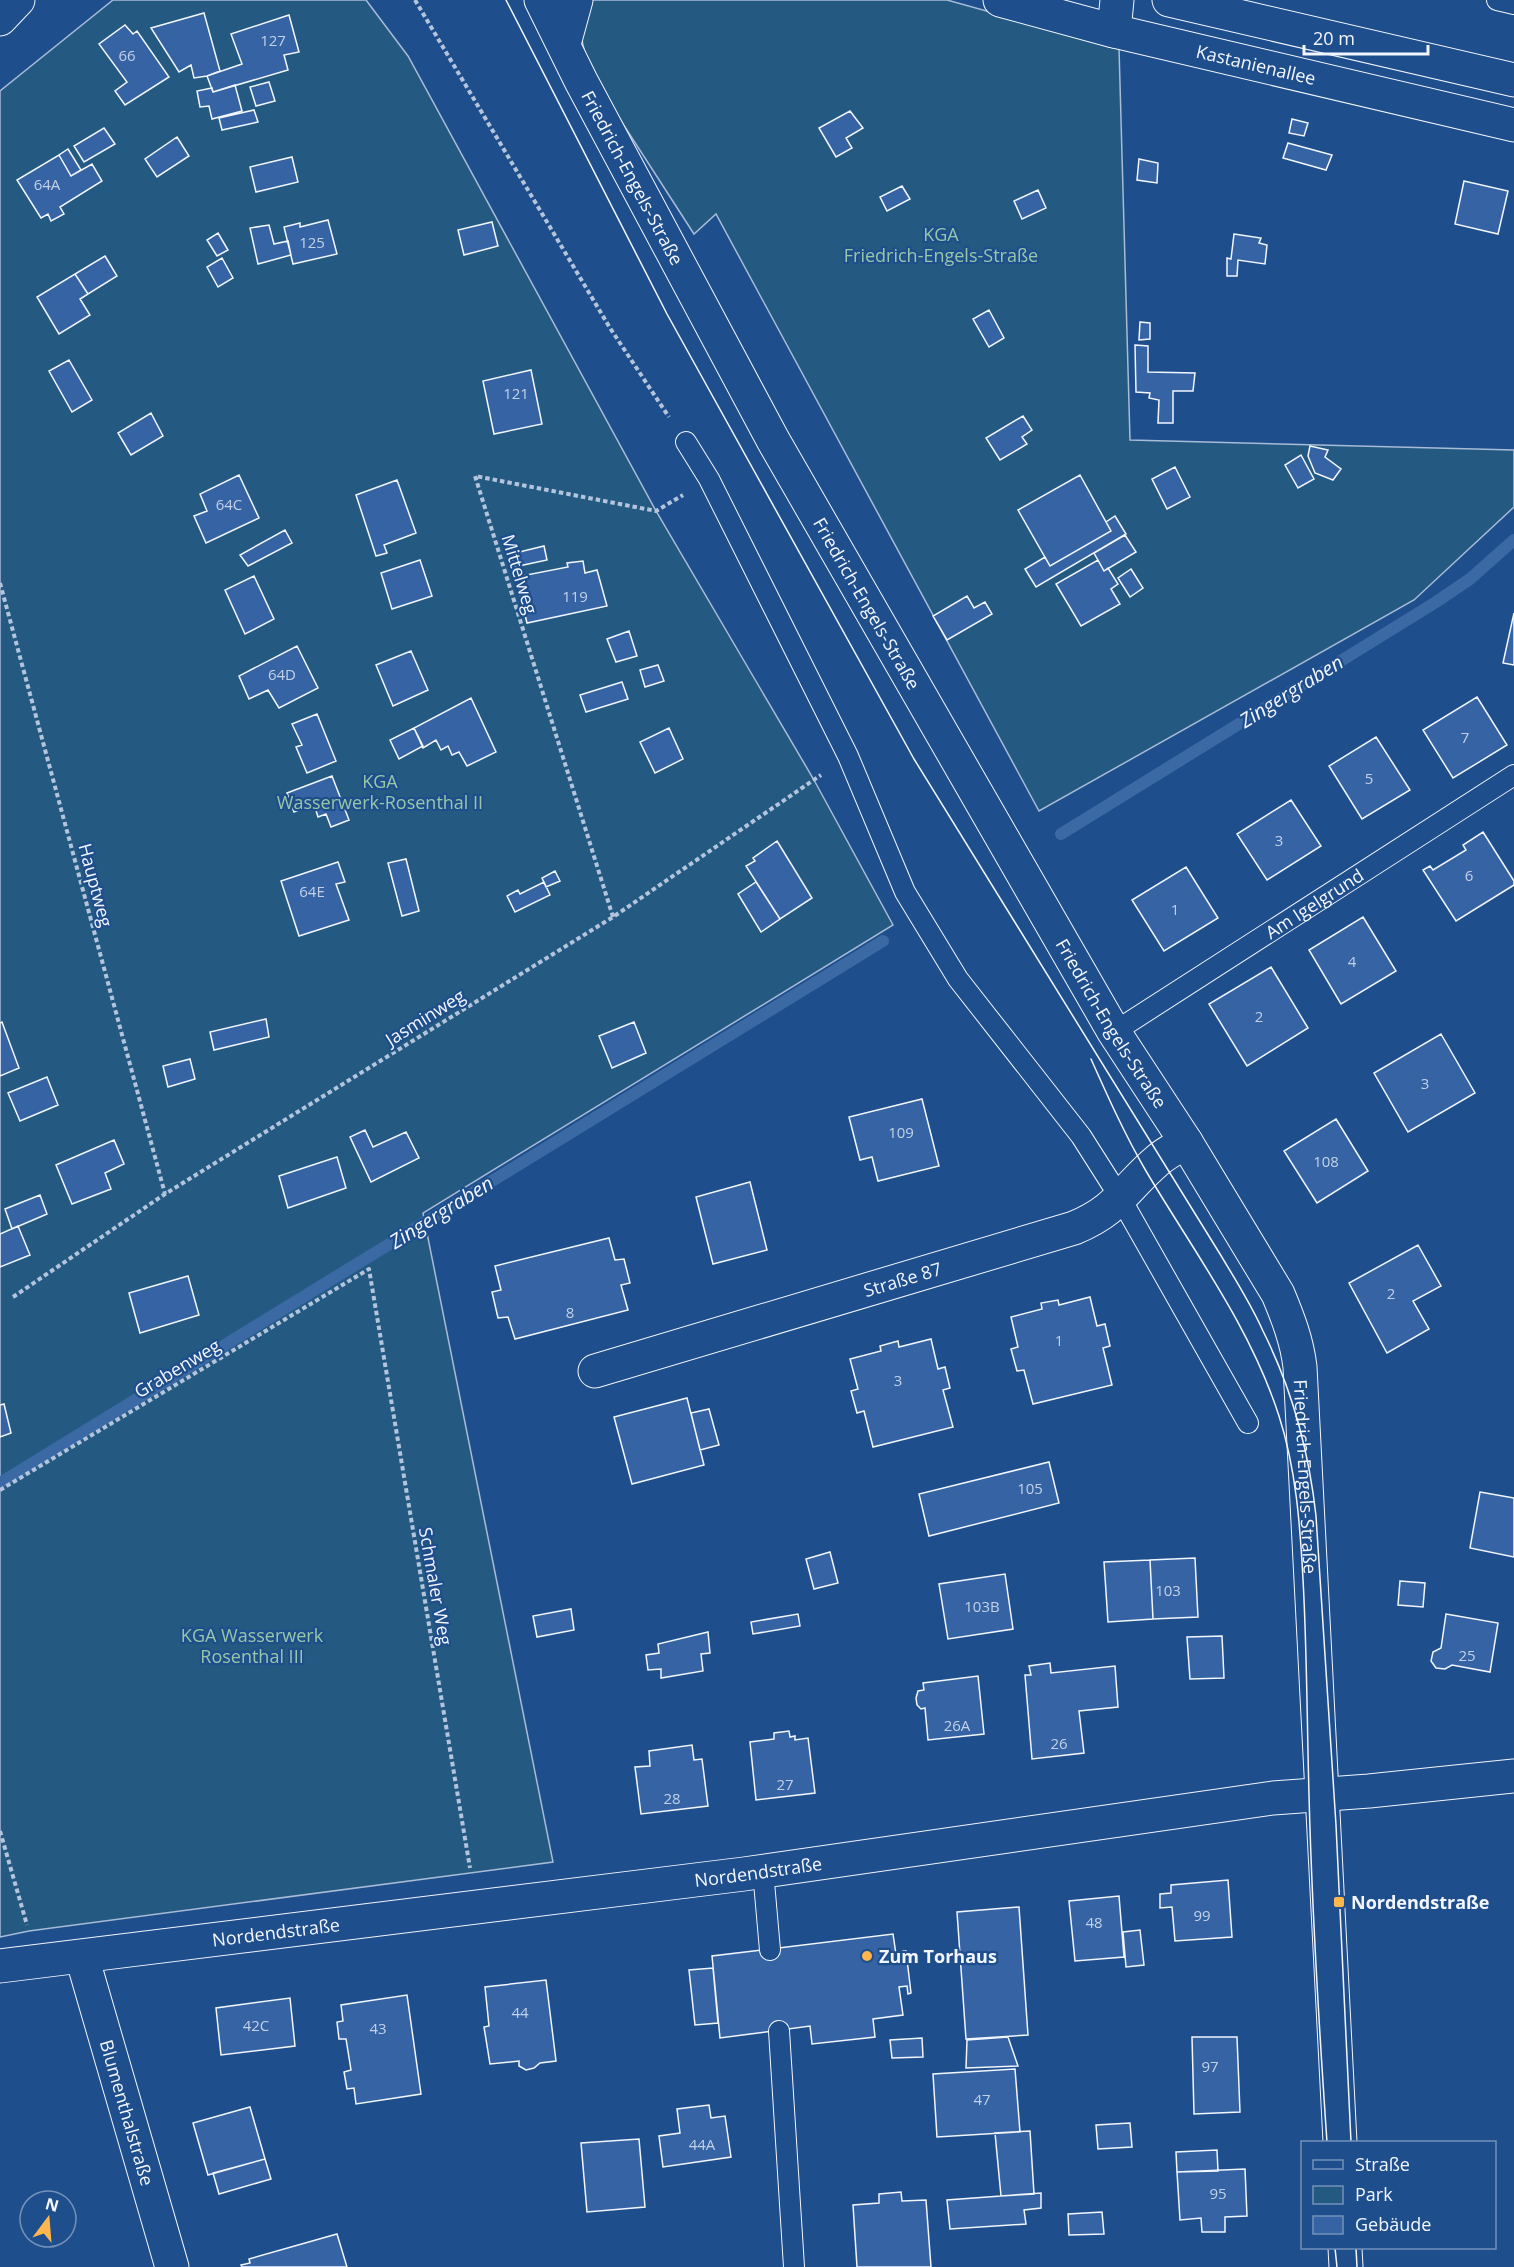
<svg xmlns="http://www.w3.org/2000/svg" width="1514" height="2267" viewBox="0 0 1514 2267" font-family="'Open Sans',sans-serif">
	<rect width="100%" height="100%" fill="#1f4e8c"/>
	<path fill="#245a82" stroke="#a8bbd7" stroke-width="1.5" d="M113,0h253l42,56 248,455 158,269 79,145 -470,288 130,649 -524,69 -29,6v-1846z
		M585,0h362l172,48 11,392 384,10v57l-100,93 -375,211 -323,-597 -22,20 -102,-158c-8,-24 -17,-51 -7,-76z"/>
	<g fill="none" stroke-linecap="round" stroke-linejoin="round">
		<path stroke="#3b69a3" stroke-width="12" d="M1061,834l375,-232 34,-23 44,-39
			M0,1483l883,-542"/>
	</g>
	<path fill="#3563a3" stroke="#f2f6ff" stroke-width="1.5" d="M204,13l16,58 -13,5 -13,2 -3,-13 -12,7 -28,-44z
		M289,15l10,37 -15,3 4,15 -75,22 -6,-16 35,-12 -11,-30z
		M125,25l8,9 4,-3 32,46 -44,28 -10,-14 12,-9 -28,-38z
		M269,82l6,19 -19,5 -6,-19z
		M235,85l7,26 -30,8 -3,-13 -9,1 -3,-16 15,-3 1,4z
		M254,110l4,12 -36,8 -3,-12z
		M850,111l13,17 -17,10 6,10 -16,9 -17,-29z
		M1292,119l16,4 -4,13 -15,-3z
		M104,128l11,16 -31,18 -10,-16z
		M177,137l12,19 -32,21 -12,-18z
		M1288,143l44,12 -6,15 -43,-12z
		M68,149l13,21 -10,6 -12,-21z
		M59,155l12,21 21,-12 10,17 -42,26 4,7 -13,7 -3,-7 -7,4 -24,-38z
		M292,157l6,25 -42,10 -6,-25z
		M1139,159l19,4 -1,20 -20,-3z
		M1464,181l44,10 -10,43 -43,-10z
		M902,186l8,13 -23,12 -7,-14z
		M1038,190l8,18 -24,11 -8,-18z
		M328,220l9,34 -44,10 -9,-37 16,-4v4z
		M492,222l6,24 -34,9 -6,-25z
		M269,225l5,19 14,-3 3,14 -33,9 -8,-36z
		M218,233l10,17 -11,6 -10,-16z
		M1234,234l27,4 -2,5 8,2 -2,19 -27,-4 -1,16h-10v-18l4,1z
		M105,256l12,20 -29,18 -13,-20z
		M222,258l11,20 -15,9 -11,-20z
		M75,274l13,20 -8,5 10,16 -31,19 -22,-37z
		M989,310l15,28 -15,9 -16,-28z
		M1140,322l10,1v16l-11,1z
		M1135,345l13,1v26l47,1 -2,18h-20v32h-15l1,-23 -10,-2 1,-5 -14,-1z
		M69,360l23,40 -20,12 -23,-41z
		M531,370l11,54 -48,10 -11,-53z
		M151,413l12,23 -32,19 -13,-22z
		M1023,416l9,14 -10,7 5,7 -27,16 -14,-22z
		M1310,446l18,4 -3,7 16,12 -8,11 -18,-7 -7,-17z
		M1301,455l13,24 -16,9 -13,-23z
		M1175,467l15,30 -23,12 -15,-30z
		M239,475l20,43 -53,25 -12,-27 13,-5 -7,-17z
		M1080,475l31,56 -61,35 -32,-56z
		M397,480l19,53 -32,12 3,8 -11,3 -20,-61z
		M1115,516l11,18 -90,53 -11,-18 20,-12 5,9 61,-35 -5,-9z
		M285,530l7,13 -44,23 -8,-11z
		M1125,535l11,17 -32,19 -10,-18z
		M544,546l3,14 -33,7 -3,-13z
		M420,560l12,36 -40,13 -11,-36z
		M1098,560l6,11 4,-3 10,16 -7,5 9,15 -39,22 -25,-42z
		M583,561l2,12 12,-3 10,36 -80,17 -11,-46 52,-10 -1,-4z
		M1131,569l12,19 -13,9 -12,-19z
		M254,576l20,43 -29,15 -20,-44z
		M967,596l7,12 11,-6 7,12 -45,26 -14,-24z
		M1514,613v52l-11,-2z
		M629,631l8,25 -21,6 -9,-23z
		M297,646l21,42 -39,20 -11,-18 -19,9 -10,-23z
		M411,651l17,39 -35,16 -17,-41z
		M658,665l6,16 -19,6 -5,-17z
		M622,682l6,17 -42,13 -6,-17z
		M1477,697l30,48 -54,33 -30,-48z
		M471,698l25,54 -29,14 -8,-14 -7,3 -4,-9 -7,4 -5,-10 -13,8 -9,-20z
		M317,714l19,47 -29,12 -11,-26 6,-2 -10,-21z
		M414,728l9,18 -24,13 -9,-19z
		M669,728l14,31 -28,14 -15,-31z
		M1376,737l34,53 -48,29 -33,-53z
		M332,776l17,44 -18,7 -5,-13 -8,3 -4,-13 -20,8 -7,-19z
		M1291,800l30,46 -54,34 -30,-46z
		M1483,832l31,49v4l-58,36 -33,-51 7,-4 3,4 33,-20 -3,-5z
		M777,841l35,57 -32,21 -34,-53 9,-5 -2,-3z
		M406,859l13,52 -17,5 -14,-53z
		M338,862l7,20 -9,2 13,36 -50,16 -18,-55z
		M1186,867l32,51 -54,33 -32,-51z
		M555,871l5,10 -14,6 -4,-9z
		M544,882l6,13 -35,17 -8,-16 11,-6 2,4z
		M756,882l24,37 -19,13 -23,-38z
		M1363,917l33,54 -55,33 -32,-54z
		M1271,967l37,61 -61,38 -38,-62z
		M266,1019l3,18 -55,13 -4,-18z
		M2,1022l17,46 -19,8v-53z
		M634,1022l12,31 -34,15 -13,-32z
		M1441,1034l34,59 -67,39 -34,-59z
		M190,1059l5,20 -27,8 -5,-21z
		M47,1077l11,28 -38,16 -12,-28z
		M922,1099l17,67 -61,15 -6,-24 -12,3 -11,-43z
		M1336,1119l32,52 -51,32 -33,-52z
		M365,1130l8,17 33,-15 13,26 -48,24 -21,-45z
		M114,1140l10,24 -19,9 6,16 -39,15 -16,-39z
		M337,1157l9,31 -58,20 -9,-32z
		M750,1182l17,68 -54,14 -17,-67z
		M40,1195l7,19 -35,15 -7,-20z
		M18,1226l12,29 -30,12v-33z
		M609,1238l6,22 9,-1 6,24 -9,2 7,25 -113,29 -7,-22 -10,1 -6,-26 9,-2 -6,-24z
		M1418,1245l23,41 -28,15 16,28 -42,24 -38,-70z
		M188,1276l11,39 -59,18 -11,-40z
		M1090,1297l7,29 8,-2 5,22 -7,2 9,37 -79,19 -9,-34 -7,1 -6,-22 7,-2 -7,-30 31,-8 -1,-6 17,-3 1,5z
		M931,1339l7,30 7,-2 5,21 -7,2 10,37 -80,20 -9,-36 -7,2 -6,-22 7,-2 -8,-30 31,-8 -1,-5 18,-5 1,6z
		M687,1398l17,67 -72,19 -18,-67z
		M4,1404l7,29 -11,4v-32z
		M709,1409l10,36 -19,5 -9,-37z
		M1049,1462l10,41 -130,33 -10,-42z
		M1480,1492l34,6v59l-44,-9z
		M830,1552l8,31 -24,6 -8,-30z
		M1195,1558l3,59 -45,2 -3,-59z
		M1150,1560l3,59 -45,3 -4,-60z
		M1005,1574l8,55 -65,10 -9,-55z
		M1400,1581l25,2 -2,24 -25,-2z
		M571,1609l3,21 -37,7 -4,-21z
		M798,1614l2,12 -47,8 -2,-12z
		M1446,1614l52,9 -8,49 -38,-7 -7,4 -9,-1 -5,-7 2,-9 8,-4z
		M708,1632l2,21 -9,1 2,17 -42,7v-9l-13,1 -2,-15 13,-2 -1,-9z
		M1222,1636l2,42 -34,1 -3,-42z
		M1050,1663l1,10 64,-7 3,41 -39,4 5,42 -52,6 -7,-84h6l-2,-9z
		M978,1676l6,58 -56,6 -3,-32 -4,1 -4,-4 -1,-7 2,-7 6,-1 -1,-7z
		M789,1731l1,6 5,-1v4l13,-2 7,55 -59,7 -6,-58 24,-3v-6z
		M692,1745l2,15 8,-1 6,47 -67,8 -6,-47 15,-1 -1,-15z
		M1228,1880l4,57 -57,4 -3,-34 -12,1v-14l11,-1v-8z
		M1119,1896l5,61 -49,4 -6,-60z
		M1019,1907l9,128 -62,4 -9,-127z
		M1140,1930l4,35 -18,2 -3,-35z
		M893,1934l4,27 7,-1 -1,-9h3l5,42 -3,1 -1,-8 -8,1 4,28 -30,4 2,18 -63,7 -2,-18 -90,12 -8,-82z
		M713,1968l5,55 -23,2 -6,-55z
		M546,1980l10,81 -16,2 -6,5 -8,2 -7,-4v-5l-29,3 -6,-37 5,-1 -4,-39z
		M407,1995l14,99 -65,10 -2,-16 -7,1 -3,-17 7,-2 -5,-31h-7l-2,-17 6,-1 -2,-16z
		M290,1998l5,48 -74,9 -5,-47z
		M1008,2037l10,29 -52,2 1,-28z
		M1192,2037h45l3,75 -46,2z
		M922,2038l1,19 -31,1 -2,-18z
		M1015,2069l5,63 -83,5 -4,-63z
		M709,2105l2,13 14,-2 6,41 -68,10 -4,-31 21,-3 -3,-24z
		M250,2107l15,52 -57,16 -15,-52z
		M1130,2123l2,24 -34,2 -2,-24z
		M1030,2131l4,63 -33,2 -6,-63z
		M639,2139l6,68 -58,5 -6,-69z
		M1217,2150l1,21 -41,1 -1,-20z
		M265,2159l6,20 -52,15 -6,-21z
		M1245,2169l2,47 -22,1v15h-23l-1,-14 -21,2 -3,-48z
		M901,2192l1,9 24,-1 5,67h-74l-4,-62 26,-2v-9z
		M1041,2193v15l-17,2 2,14 -76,5 -3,-29z
		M1102,2212l2,22 -35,1 -1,-21z
		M337,2234l10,33h-105l-1,-2 9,-2 -1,-4z"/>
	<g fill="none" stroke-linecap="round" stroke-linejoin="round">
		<g stroke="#f2f6ff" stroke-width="22">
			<g id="lane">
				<path d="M1497,0l17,4"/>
				<path d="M686,442l23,37 139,277 57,136 53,87 123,157 40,63 127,224"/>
				<path id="s1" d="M1114,1032l400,-257"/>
				<path d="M763,1871l7,79"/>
				<path d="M779,2031l15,236"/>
			</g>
		</g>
		<g stroke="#f2f6ff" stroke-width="35">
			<g id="street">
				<path d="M0,19l18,-19"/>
				<path d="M1114,31l3,-31"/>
				<path id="s2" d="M595,1371l479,-143c44,-18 51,-40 84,-68 8,-7 18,-12 28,-18"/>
				<path id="s3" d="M82,1957l90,310"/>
				<path id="s4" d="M0,1966l744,-92 529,-76 96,-7 145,-15"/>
			</g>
		</g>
		<g stroke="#f2f6ff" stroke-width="35">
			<g id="secondary">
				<path id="s5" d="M541,0l40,81 192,359 341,592 72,110 92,152c10,24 19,47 22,73l40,775"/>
				<path id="s6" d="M1000,0l114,31 400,94"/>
				<path d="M1169,0l345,80"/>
				<path d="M564,44l12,-44"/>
				<path d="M1345,2248l1,19"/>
			</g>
		</g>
		<path stroke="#b3c4dc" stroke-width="4" stroke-dasharray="4.5 3" stroke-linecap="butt" d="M415,0l195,328 59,89
			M0,583l165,611
			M613,917l-138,-441 181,35 27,-16
			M13,1297l152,-103 448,-277 208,-142
			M0,1490l369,-221 101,599
			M0,1831l27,94"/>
		<use href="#lane" stroke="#1f4e8c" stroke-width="20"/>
		<use href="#street" stroke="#1f4e8c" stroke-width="33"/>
		<use href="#secondary" stroke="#1f4e8c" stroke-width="33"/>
		<path stroke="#f2f6ff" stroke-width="1.5" d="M506,0l161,314 247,445 306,495c15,25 31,50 43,77 29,58 46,121 53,185l20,309 15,317
			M1091,1059c17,38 34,76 55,112 48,81 104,155 133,245 17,53 21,108 24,163 4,72 4,144 6,216 3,116 10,232 18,347
			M1335,2248l2,19
			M1356,2248l1,19"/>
	</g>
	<g fill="#ffb74d" stroke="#1f4e8c" stroke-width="2">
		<rect x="1333" y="1896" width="12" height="12" rx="3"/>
		<circle cx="867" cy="1956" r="6"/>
	</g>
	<g text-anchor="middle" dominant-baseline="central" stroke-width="4.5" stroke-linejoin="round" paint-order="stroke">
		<g font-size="15" fill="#c3d1e8">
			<text x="273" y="40">127</text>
			<text x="127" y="55">66</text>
			<text x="47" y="184">64A</text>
			<text x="312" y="242">125</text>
			<text x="516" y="393">121</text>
			<text x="229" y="504">64C</text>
			<text x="575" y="596">119</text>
			<text x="282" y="674">64D</text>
			<text x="1465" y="737">7</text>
			<text x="1369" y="778">5</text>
			<text x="1279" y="840">3</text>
			<text x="1469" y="875">6</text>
			<text x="312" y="891">64E</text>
			<text x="1175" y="909">1</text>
			<text x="1352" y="961">4</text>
			<text x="1259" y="1016">2</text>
			<text x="1425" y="1083">3</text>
			<text x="901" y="1132">109</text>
			<text x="1326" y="1161">108</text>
			<text x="1391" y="1293">2</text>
			<text x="570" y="1312">8</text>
			<text x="1059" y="1340">1</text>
			<text x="898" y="1380">3</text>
			<text x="1030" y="1488">105</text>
			<text x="1168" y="1590">103</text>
			<text x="982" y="1606">103B</text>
			<text x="1467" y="1655">25</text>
			<text x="957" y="1725">26A</text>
			<text x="1059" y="1743">26</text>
			<text x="785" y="1784">27</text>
			<text x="672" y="1798">28</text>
			<text x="1202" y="1915">99</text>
			<text x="1094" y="1922">48</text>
			<text x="520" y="2012">44</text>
			<text x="256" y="2025">42C</text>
			<text x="378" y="2028">43</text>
			<text x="1210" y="2066">97</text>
			<text x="982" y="2099">47</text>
			<text x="702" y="2144">44A</text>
			<text x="1218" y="2193">95</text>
		</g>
		<g font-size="18" fill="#f2f6ff" stroke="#1f4e8c">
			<text stroke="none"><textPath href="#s6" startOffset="264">Kastanienallee</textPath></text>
			<text stroke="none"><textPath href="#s5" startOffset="200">Friedrich-Engels-Straße</textPath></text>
			<text transform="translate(520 574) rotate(73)">Mittelweg</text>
			<text stroke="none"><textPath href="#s5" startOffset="686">Friedrich-Engels-Straße</textPath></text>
			<text transform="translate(96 885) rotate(75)">Hauptweg</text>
			<text stroke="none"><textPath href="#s1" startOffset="238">Am Igelgrund</textPath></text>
			<text transform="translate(425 1017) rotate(-32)">Jasminweg</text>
			<text stroke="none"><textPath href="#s5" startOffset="1172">Friedrich-Engels-Straße</textPath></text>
			<text stroke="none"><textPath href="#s2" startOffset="321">Straße 87</textPath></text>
			<text transform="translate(177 1368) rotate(-31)">Grabenweg</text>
			<text stroke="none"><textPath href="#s5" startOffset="1676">Friedrich-Engels-Straße</textPath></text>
			<text transform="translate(436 1586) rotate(80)">Schmaler Weg</text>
			<text stroke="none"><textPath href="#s4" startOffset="764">Nordendstraße</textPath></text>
			<text stroke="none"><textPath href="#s4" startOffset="278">Nordendstraße</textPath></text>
			<text stroke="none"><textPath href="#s3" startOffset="162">Blumenthalstraße</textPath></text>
		</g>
		<g font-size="18" fill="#97c8a6" stroke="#1f4e8c">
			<text x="941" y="234">KGA<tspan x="941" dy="21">Friedrich-Engels-Straße</tspan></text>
			<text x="380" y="781">KGA<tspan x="380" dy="21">Wasserwerk-Rosenthal II</tspan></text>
			<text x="252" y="1635">KGA Wasserwerk<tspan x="252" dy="21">Rosenthal III</tspan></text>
		</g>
		<g font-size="18" font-weight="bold" fill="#f2f6ff" stroke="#1f4e8c" text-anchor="start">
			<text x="1351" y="1902">Nordendstraße</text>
			<text x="879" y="1956">Zum Torhaus</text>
		</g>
		<g font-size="20" font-style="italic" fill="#f2f6ff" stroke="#1f4e8c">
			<text transform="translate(1291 691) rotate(-32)">Zingergraben</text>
			<text transform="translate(441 1212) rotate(-32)">Zingergraben</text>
		</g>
	</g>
	<rect x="1301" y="2141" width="195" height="108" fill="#1f4e8c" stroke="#7391ba" stroke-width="1.5"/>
	<rect x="1313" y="2160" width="30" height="9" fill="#1f4e8c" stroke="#7391ba" stroke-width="1.5"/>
	<text x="1355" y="2171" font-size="18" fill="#f2f6ff">Straße</text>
	<rect x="1313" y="2186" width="30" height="18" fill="#245a82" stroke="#7391ba" stroke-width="1.5"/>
	<text x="1355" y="2201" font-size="18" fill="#f2f6ff">Park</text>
	<rect x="1313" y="2216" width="30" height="18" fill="#3563a3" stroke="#7391ba" stroke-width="1.5"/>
	<text x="1355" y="2231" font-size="18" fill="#f2f6ff">Gebäude</text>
	<g transform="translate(48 2219) rotate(16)"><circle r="28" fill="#1f4e8c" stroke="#7391ba" stroke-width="1.5"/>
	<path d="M0-4.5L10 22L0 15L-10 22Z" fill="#ffb74d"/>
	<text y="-9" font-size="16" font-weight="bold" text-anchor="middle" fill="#f2f6ff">N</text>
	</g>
	<path d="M1304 45v9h124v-9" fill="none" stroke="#f2f6ff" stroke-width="3"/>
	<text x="1313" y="45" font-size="18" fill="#f2f6ff" stroke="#1f4e8c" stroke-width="4.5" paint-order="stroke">20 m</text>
</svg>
